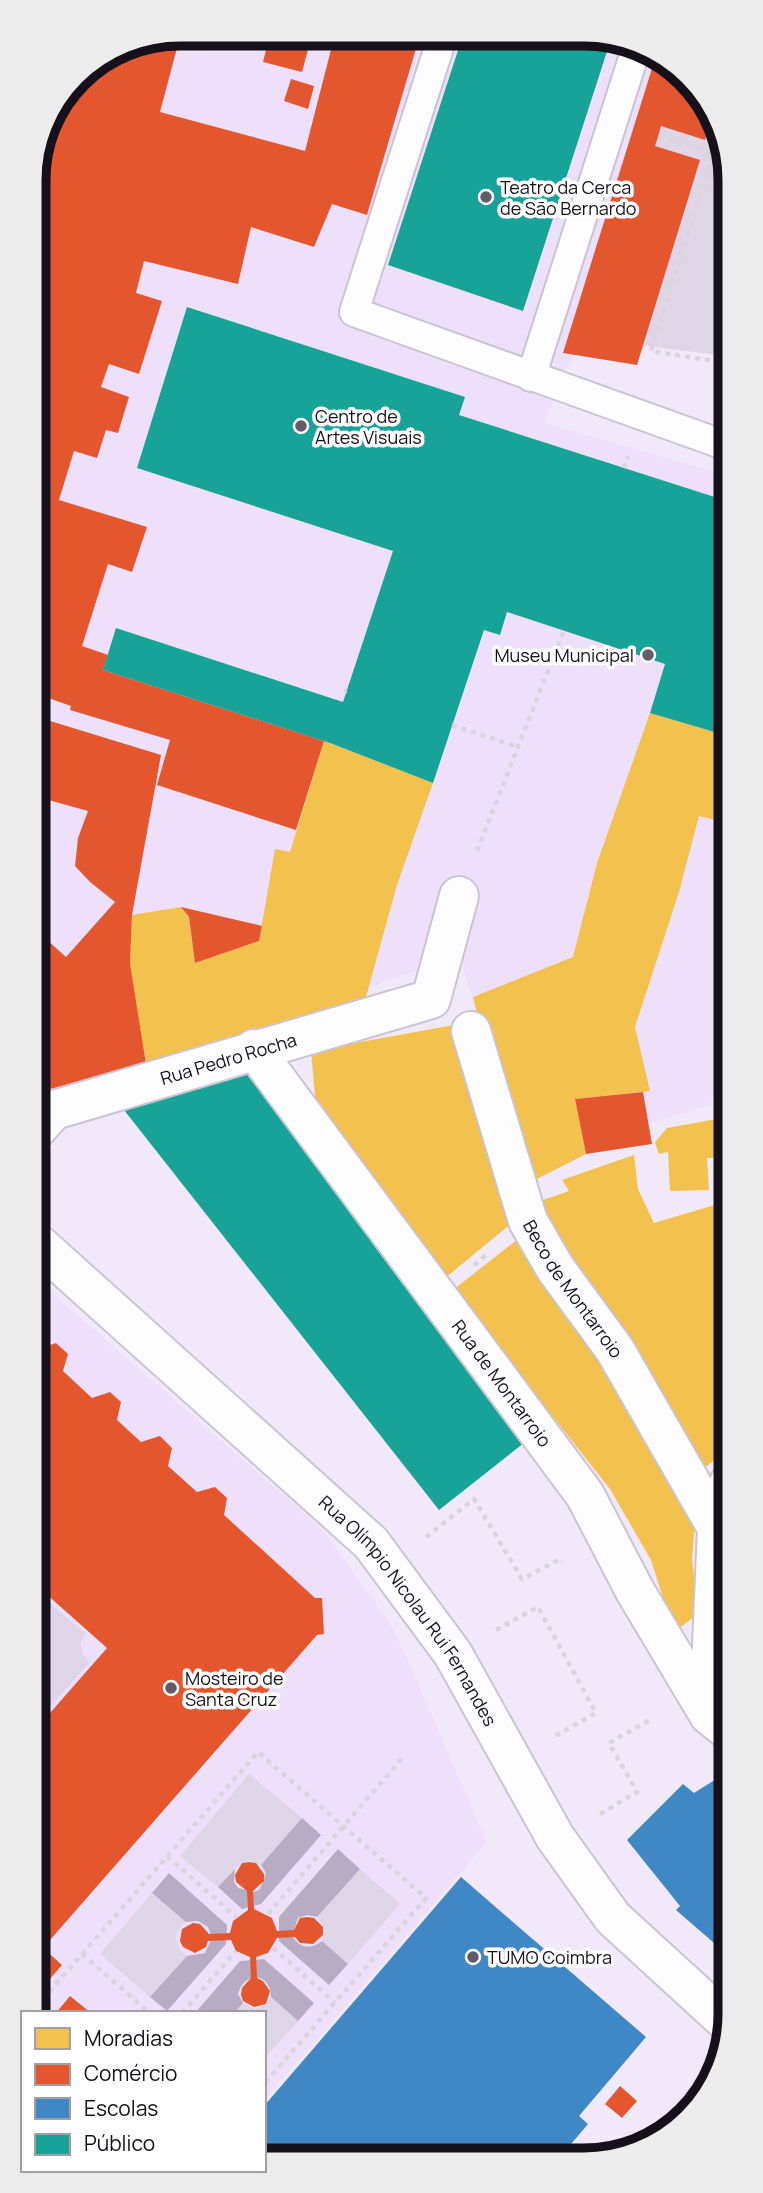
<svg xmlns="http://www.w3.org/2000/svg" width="763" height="2193" viewBox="0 0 763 2193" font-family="Manrope,sans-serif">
	<rect width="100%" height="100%" fill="#f1e8f9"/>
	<path fill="#eee0fb" d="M180,33l432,3 75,40 2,5 -145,342 183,52 1,563 -17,67 -189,56 -63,-206 -424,154 -1,-939 15,-55 34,-45 41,-26z
		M35,1278l287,251 72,100 93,213 -223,259v-88h-228z"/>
	<path fill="#ded5e7" d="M662,63l25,13 40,75v205l-151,-19z
		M36,1591l50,43 -6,9 3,11 7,8 -54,60z
		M249,1774l53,44 -41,47 -12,-5 -9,3 -22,24 -38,-31z
		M360,1869l40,35 -52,60 -26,-23 3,-11 -8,-13z
		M152,1893l34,29c-14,9 -12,25 1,34l-37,41 -50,-43z
		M271,1997l27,24 -34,38v-46h-30l9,-10 12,6 12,-5z"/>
	<path fill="#b8abc4" d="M302,1818l19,17 -60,69 -19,5 -24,-22 17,-18 -1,13 4,6 16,4 6,-3 6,-16 -5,-8z
		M338,1849l22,20 -43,48 -10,-2 -9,3 -6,18c8,12 18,14 30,5l26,23 -19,21 -50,-44v-24z
		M169,1873l58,52 -1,19 -59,67 -17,-14 37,-41 18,-3 7,-15 -4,-11 -10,-6 -12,1 -34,-29z
		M264,1959l50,44 -16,18 -27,-24c0,-25 -27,-26 -33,-3l5,9 -9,10h-39l45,-52z"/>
	<path fill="#f2c14e" d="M650,713l78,23v87l-29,-7 -20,76 -44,135 15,64 -75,8 11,55 -63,32 -22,-75 -28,-114 100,-40 24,-94z
		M324,741l109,42 -36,102 -33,119 -218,60 -16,-101 2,-48 49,-8 8,10 6,46 64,-22 16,-92 15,3z
		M465,1023l54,194 -75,62 -128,-172 -5,-56z
		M717,1119l5,35 6,1v18l-6,-1 1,-14h-16l2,32 -39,1 -2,-39 -9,2 -4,-12 12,-14z
		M634,1155l4,34 16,34 64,-19 2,-20 8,1 1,229 -12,44 -10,8h-10l-165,-262 37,-13 -7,-11z
		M528,1231l168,281 -4,46 6,56 -24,18 -23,-72 -41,-71 -157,-199z"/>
	<path fill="#e4572e" d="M181,33l-21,79 145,39 30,-117 85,1 -53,180 -35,-11 -18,43 -63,-20 -13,57 -94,-23 -8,32 26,8 -23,73 -30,-10 -8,23 28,10 -11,36 -12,-3 -9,28 -23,-7 -15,49 88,27 -15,45 -24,-8 -26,82 26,9 -5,15 221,71 -28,89 -139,-45 13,-45 -100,-30 1,-4 -37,-13v-485l43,-130 6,-8 41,-26z
		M270,34l40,8 -8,30 -39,-10z
		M655,59l32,17 24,45 -6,19 -44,-14 -3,11 -3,9 45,14 -63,205 -74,-12z
		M291,79l23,7 -6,23 -24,-8z
		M34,716l127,39 -29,160 -2,48 16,101 -111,29v-164l31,28 49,-55 -25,-20 -15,-16 3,-28 10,-27 -54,-15z
		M181,907l81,19 -3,15 -64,22 -6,-46z
		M643,1092l9,52 -66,10 -11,-55z
		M35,1343l6,5 15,-5 12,11 -5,17 29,27 18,-6 11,10 -4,18 24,22 19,-6 12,12 -4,18 29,26 18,-5 12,11 -3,17 91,83h7l2,36 -7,1 -274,313 19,17 -26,30v-266l71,-81 -71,-63z
		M249,1862l7,1 8,11v7l-11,10 1,18 18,9 5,13 17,-1 6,-12 7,-1 7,1 9,9v8l-10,9 -13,-1 -5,-6 -18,1 -9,15 -12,4 1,21 6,3 7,10 -4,13 -12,3 -11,-6 -2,-6 1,-7 9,-10 -1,-21 -14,-6 -5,-11 -23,1 -2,6 -11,6 -12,-6 -3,-6 2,-12 11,-6 7,1 9,10 21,-1 3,-12 15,-11 -1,-19 -11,-9 -1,-7 7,-12z
		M70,1996l21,17h-35z
		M620,2086l17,15 -15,17 -17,-14z"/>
	<path fill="#3f88c5" d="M729,1771v185l-53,-46 4,-4 -53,-66 56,-56 11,9z
		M461,1877l185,160 -67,79 9,8 -28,33h-296v-51z"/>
	<path fill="#17a398" d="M463,35l149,1 -89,275 -135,-46z
		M187,307l278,90 -6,18 268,86 1,235 -78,-23 15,-49 -158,-52 -7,23 -16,-5 -51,153 -103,-40 -227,-73 13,-42 227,74 50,-151 -256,-83z
		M250,1070l279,369 -90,71 -315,-400z"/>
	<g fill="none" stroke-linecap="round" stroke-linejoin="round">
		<g stroke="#cbc4d1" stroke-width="32">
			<path id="lane" d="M443,35l-89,277 373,134
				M531,377l105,-328"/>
		</g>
		<g stroke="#cbc4d1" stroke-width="42">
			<g id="street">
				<path id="s1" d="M471,1031l57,190 27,47 60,82 102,178"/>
				<path id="s2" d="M254,1049l331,446 50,96 74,124 20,16"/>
				<path id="s3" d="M35,1131l19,-21 377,-111 28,-103"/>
				<path d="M709,1715l8,-187 12,-45"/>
			</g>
		</g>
		<g stroke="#cbc4d1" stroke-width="42">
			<g id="secondary">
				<path id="s4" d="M35,1241l336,302 82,111 102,183 58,81 116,106"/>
			</g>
		</g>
		<path stroke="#d8d6da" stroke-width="4.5" stroke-dasharray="5 5" stroke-linecap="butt" d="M719,136l-68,215 76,12
			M658,137l69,20
			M624,468l4,-12
			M344,691h3
			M452,725l66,22
			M477,851l87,-221
			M474,1265l15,-12
			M426,1537l48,-38 48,80 38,-20 2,3
			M496,1630l42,-23 58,106 -41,23
			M600,1814l37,-22 -28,-49 41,-23 -2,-3
			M167,1856l69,61
			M268,1914l137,-159
			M273,1948l62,55
			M82,1954l68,59
			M36,2007l222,-255 168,146 -162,186
			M182,2013l54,-62"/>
		<use href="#lane" stroke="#fdfcfe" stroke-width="28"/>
		<use href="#street" stroke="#fdfcfe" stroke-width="38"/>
		<use href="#secondary" stroke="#fdfcfe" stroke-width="38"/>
	</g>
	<g fill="#625c68" stroke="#fff" stroke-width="2.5">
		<circle cx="486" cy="197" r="7"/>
		<circle cx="301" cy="426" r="7"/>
		<circle cx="648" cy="655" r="7"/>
		<circle cx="171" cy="1688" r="7"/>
		<circle cx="473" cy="1957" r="7"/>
	</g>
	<g text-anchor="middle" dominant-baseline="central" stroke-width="7" stroke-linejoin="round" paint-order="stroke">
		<g font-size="18" fill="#15101a" stroke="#fff" text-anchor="start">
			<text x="500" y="187">Teatro da Cerca<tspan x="500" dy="21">de São Bernardo</tspan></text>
			<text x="315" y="416">Centro de<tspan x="315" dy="21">Artes Visuais</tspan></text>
			<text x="634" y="655" text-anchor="end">Museu Municipal</text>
			<text x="185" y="1678">Mosteiro de<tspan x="185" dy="21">Santa Cruz</tspan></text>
			<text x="487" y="1957">TUMO Coimbra</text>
		</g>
		<g font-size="18" fill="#15101a" stroke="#fff">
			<text stroke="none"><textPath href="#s3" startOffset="210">Rua Pedro Rocha</textPath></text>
			<text stroke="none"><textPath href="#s1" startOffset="280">Beco de Montarroio</textPath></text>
			<text stroke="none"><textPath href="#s2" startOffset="416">Rua de Montarroio</textPath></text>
			<text stroke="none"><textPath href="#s4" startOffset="528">Rua Olímpio Nicolau Rui Fernandes</textPath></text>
		</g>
	</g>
	<path d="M0 0H763V2193H0ZM180 46H584A134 134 0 0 1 718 180V2014A134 134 0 0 1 584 2148H180A134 134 0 0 1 46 2014V180A134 134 0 0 1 180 46Z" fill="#ececed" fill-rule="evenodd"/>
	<path fill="none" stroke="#15101a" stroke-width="9" d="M180 46H584A134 134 0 0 1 718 180V2014A134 134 0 0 1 584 2148H180A134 134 0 0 1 46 2014V180A134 134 0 0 1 180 46Z"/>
	<rect x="21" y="2011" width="245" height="161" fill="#ffffff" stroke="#a19fa3" stroke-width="2"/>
	<rect x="35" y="2028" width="35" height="21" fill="#f2c14e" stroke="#a19fa3" stroke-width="2"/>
	<text x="84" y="2046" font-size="21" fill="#15101a">Moradias</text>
	<rect x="35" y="2064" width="35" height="21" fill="#e4572e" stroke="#a19fa3" stroke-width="2"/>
	<text x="84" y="2081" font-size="21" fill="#15101a">Comércio</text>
	<rect x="35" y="2098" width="35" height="21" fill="#3f88c5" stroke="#a19fa3" stroke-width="2"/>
	<text x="84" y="2116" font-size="21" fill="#15101a">Escolas</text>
	<rect x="35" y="2134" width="35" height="21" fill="#17a398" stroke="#a19fa3" stroke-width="2"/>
	<text x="84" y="2151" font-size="21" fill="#15101a">Público</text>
</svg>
